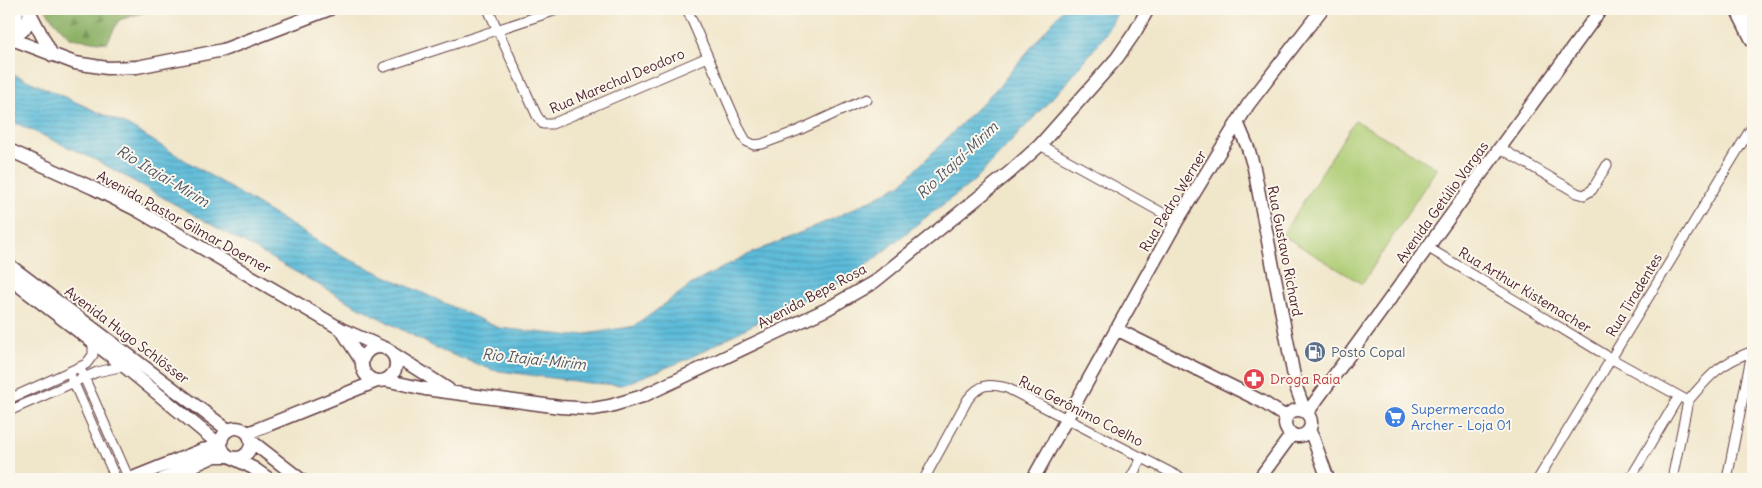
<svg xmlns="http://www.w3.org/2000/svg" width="1762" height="488" viewBox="0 0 1762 488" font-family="Delius,sans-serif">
	<defs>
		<pattern id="forest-firs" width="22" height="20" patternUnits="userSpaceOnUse" patternTransform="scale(1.25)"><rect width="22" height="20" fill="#8ab065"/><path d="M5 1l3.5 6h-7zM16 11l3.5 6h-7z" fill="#738f53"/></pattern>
		<pattern id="water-rules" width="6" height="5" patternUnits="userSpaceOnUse" patternTransform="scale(1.25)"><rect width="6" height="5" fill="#5cbcda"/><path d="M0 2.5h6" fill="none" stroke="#4e98b1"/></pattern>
	</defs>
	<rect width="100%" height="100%" fill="#fbf7ec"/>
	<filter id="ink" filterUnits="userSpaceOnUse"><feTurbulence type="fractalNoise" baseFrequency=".02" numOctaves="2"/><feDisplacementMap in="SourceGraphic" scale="10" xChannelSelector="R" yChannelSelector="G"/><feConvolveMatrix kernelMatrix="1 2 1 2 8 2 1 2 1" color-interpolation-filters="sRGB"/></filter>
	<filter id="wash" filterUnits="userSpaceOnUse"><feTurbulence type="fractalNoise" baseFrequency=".0096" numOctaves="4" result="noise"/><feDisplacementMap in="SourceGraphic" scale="20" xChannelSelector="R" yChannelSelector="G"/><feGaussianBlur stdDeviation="1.12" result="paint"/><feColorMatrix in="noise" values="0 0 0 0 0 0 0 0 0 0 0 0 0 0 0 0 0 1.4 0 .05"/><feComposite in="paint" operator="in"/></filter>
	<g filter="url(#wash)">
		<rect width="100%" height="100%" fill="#f0e6ca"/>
		<path fill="#adcc73" stroke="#7c764f" d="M1355,120l82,48 -75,116 -80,-49z"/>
		<path fill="url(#forest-firs)" stroke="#6a6848" d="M46,9h110l-37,11 -12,23 -37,-5 -20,-22z"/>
		<path fill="url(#water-rules)" stroke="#536e82" d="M1063,9h57l-18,30 -32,40 -97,103 -52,39 -68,55 -80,38 -85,45 -66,26 -33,-2 -96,-13 -51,-19 -98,-52 -248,-139 -87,-40v-48l120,54 213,130 157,72 75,8 61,-10 57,-42 51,-27 94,-40 63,-32 100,-100z"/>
	</g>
	<g filter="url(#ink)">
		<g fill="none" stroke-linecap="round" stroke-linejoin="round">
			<g stroke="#633d43" stroke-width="11">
				<path id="street" d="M488,9l49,107 6,8h9l156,-67
					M687,9l54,123 5,9 8,4 8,-1 35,-13 69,-32
					M384,67l176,-58
					M1040,145l137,76
					M1500,148l77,45 7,2 8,-5 15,-25
					M1427,247l185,112 76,42
					M80,368l49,111
					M69,372l47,107
					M9,399l77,-35 7,-9v-14
					M1688,401c23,-27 31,-37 65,-50
					M9,411l88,-39 27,-6
					M924,479l44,-80c12,-15 20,-16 39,-11l176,91
					M1130,479l12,-21
					M1538,479l215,-354
					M1630,479l49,-83
					M1672,479l16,-78
					M1727,479l25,-127"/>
			</g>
			<g stroke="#633d43" stroke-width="15">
				<path id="secondary" d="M28,9l24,46
					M9,33l7,-12 1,-12
					M9,36c17,-4 17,-7 21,-24
					M9,38l66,25 32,5 30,-1 86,-17 107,-41
					M1237,122l11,26 6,20 42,219 7,19 4,2 4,-1
					M9,150l84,38 44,22 204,119 41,18
					M9,265l219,165
					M9,278l115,88 96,79
					M341,329l21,33
					M1116,329l145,72 25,16
					M362 364a17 17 0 1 1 34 0a17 17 0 1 1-34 0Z
					M392,353l56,36
					M385,380l40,9 135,18 33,2 17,-3 33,-10 184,-87 47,-27 136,-110 30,-27 77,-87 18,-26 13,-23
					M1285 423a13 13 0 1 1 26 0a13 13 0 1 1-26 0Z
					M1307,413l294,-404
					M221 443a15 15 0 1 1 30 0a15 15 0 1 1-30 0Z
					M1309,430l4,8 15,41
					M248,433l129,-52
					M251,441l49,38
					M235,459l18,9 16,11
					M130,479l72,-29 18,-3
					M163,479l52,-23h12
					M1033,479l144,-258 71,-116 74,-96
					M1259,479l33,-45"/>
			</g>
			<g stroke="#633d43" stroke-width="18">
				<path id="primary" d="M1738,9l15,30"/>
			</g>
			<use href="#street" stroke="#fff" stroke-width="9"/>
			<use href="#secondary" stroke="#fff" stroke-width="12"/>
			<use href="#primary" stroke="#fff" stroke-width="15"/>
		</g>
	</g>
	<defs>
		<g id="fuel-disc" transform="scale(1.125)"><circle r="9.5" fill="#5c6f8a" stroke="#fbf7ec"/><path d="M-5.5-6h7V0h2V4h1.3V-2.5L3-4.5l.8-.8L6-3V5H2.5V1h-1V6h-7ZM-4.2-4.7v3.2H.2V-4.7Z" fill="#fff"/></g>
		<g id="pharmacy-disc" transform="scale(1.125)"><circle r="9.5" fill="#e0444e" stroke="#fbf7ec"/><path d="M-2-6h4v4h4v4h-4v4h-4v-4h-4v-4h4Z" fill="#fff"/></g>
		<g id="supermarket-disc" transform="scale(1.125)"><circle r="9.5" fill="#3f7fe0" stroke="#fbf7ec"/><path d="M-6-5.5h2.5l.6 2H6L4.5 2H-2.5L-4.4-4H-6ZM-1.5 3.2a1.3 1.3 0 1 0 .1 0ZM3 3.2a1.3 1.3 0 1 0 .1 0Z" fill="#fff"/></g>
	</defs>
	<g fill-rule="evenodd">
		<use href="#fuel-disc" x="1315" y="352"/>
		<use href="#pharmacy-disc" x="1254" y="379"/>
		<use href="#supermarket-disc" x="1395" y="417"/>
	</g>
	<g text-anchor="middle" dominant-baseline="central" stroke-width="4" stroke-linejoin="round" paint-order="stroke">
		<g font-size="14" fill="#4a1f2b" stroke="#fbf7ec">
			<text transform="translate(617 81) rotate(-23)">Rua Marechal Deodoro</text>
			<text transform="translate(1173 201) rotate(-59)">Rua Pedro Werner</text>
			<text transform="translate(1442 202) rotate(-54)">Avenida Getúlio Vargas</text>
			<text transform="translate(184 222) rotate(29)">Avenida Pastor Gilmar Doerner</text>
			<text transform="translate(1285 251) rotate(79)">Rua Gustavo Richard</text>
			<text transform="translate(1525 290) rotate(31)">Rua Arthur Kistemacher</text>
			<text transform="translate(1634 295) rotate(-59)">Rua Tiradentes</text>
			<text transform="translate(812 296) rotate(-28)">Avenida Bepe Rosa</text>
			<text transform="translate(127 335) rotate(37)">Avenida Hugo Schlösser</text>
			<text transform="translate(1081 411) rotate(27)">Rua Gerônimo Coelho</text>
		</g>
		<g font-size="14" fill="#4e5e75" stroke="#fbf7ec" text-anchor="start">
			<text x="1331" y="352">Posto Copal</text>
		</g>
		<g font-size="14" fill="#be3a42" stroke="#fbf7ec" text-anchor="start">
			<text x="1270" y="379">Droga Raia</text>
		</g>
		<g font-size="14" fill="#366cbe" stroke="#fbf7ec" text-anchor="start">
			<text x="1411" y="409">Supermercado<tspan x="1411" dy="16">Archer - Loja 01</tspan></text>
		</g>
		<g font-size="15" font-style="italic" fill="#505668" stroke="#fbf7ec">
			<text transform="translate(957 160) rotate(-43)">Rio Itajaí-Mirim</text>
			<text transform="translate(163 176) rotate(31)">Rio Itajaí-Mirim</text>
			<text transform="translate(534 359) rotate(6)">Rio Itajaí-Mirim</text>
		</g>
	</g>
	<rect width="1762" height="488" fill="none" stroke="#fbf7ec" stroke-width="30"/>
</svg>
